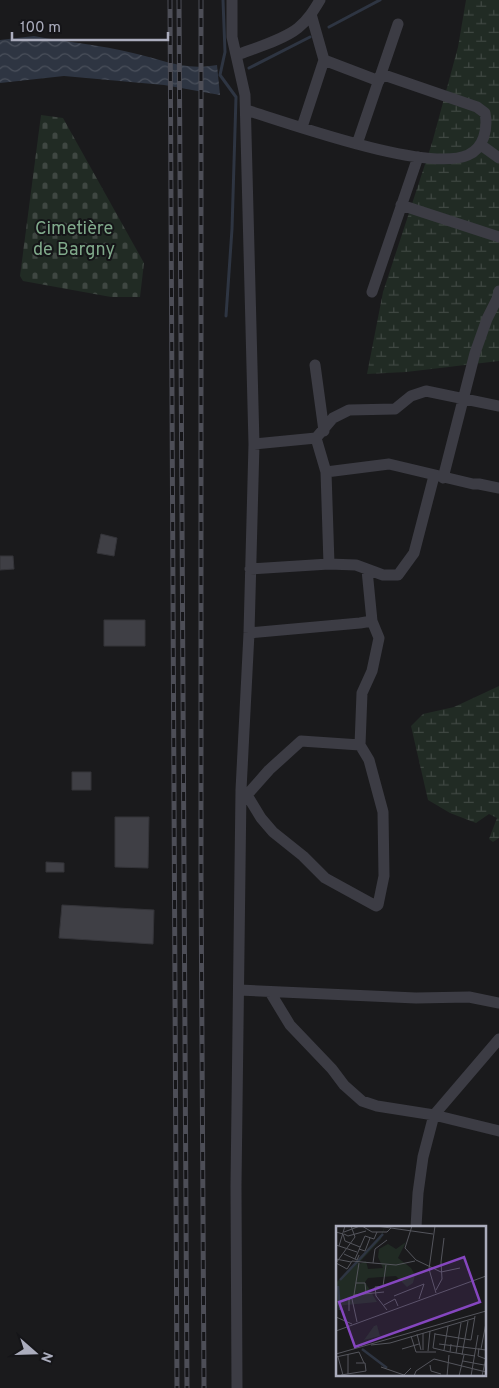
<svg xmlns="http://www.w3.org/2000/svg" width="499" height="1388" viewBox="0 0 499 1388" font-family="Overpass,sans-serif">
	<defs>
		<pattern id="wetland-marsh" width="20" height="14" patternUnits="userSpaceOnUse" patternTransform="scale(1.25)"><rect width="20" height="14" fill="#212b24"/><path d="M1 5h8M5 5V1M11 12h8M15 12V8" fill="none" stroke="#3f4742"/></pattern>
		<pattern id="cemetery-stones" width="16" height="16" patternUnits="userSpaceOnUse" patternTransform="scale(1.25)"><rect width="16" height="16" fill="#212b24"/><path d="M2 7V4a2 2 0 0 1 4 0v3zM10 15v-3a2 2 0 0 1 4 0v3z" fill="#3f4742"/></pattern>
		<pattern id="water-waves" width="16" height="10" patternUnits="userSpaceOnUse" patternTransform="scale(1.25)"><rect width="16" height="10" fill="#2e3542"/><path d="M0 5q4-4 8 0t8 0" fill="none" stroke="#4a505b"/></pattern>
	</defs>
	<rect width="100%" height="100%" fill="#1a1a1c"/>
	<path fill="url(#wetland-marsh)" d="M466,0h33v361l-93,11 -39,2 16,-82 49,-149 26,-96z
		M499,686v152l-6,4 -4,-3 8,-21 -8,-4 -13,9 -26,-10 -22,-13 -17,-74 12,-12 31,-7z"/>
	<path fill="url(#cemetery-stones)" d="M41,115l22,3 81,145 -4,34h-29l-88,-16 -3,-5z"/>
	<path fill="url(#water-waves)" d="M34,36c33,6 67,9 99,17 32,7 50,18 84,12l3,30 -56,-10 -100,-9 -64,7v-43z"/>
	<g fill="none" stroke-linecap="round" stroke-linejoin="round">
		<path stroke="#2e3542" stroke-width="3" d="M223,0l2,52 -5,23 16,22 -4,132 -6,87
			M329,27l51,-27
			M249,68l61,-31"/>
	</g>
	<path fill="#3f3f45" stroke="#343439" d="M101,534l16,4 -3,18 -17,-3z
		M0,556h13l1,13 -14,1z
		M104,620h41v26h-41z
		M72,772h19v18h-19z
		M115,817h34l-1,51 -33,-1z
		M46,862l18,1v9h-18z
		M62,905l92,5 -1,34 -94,-6z"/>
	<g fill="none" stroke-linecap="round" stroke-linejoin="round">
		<path stroke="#3c3c44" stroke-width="11" d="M232,0v37l13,58 9,349 -5,189 -8,157 -5,396 1,202
			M311,14l13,46 55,21
			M237,55c18,-7 46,-15 61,-27 10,-8 16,-18 22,-28
			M246,110c46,14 181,63 222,45 16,-7 20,-26 17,-42l-8,-6 -96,-33
			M302,127l22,-67
			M357,144l41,-120
			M481,145l18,13
			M401,205l98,32
			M372,292l46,-135
			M315,365l9,66
			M254,444l62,-6 17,-20 16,-8 46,-1 16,-13 15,-5 73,15
			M326,472l63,-8 84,20h6l20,4
			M443,478l32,-125 12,-34 10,-20 2,-8
			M329,564l27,1 27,10h15l16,-22 20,-77
			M250,569l79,-5 -3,-92 -10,-34
			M249,633l111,-10 12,-2
			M241,790l6,5 14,23 12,14 30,24 22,22 51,28 2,-1 6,-29 -1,-64 -14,-52 -9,-15 2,-52 10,-22 7,-33 -7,-17 -5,-51
			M247,795l22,-25 32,-29 59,4
			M239,990l177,8 53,-1 30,6
			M270,992l20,33 42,44 12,16 18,16 15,5 57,9 65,16
			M416,1227l2,-34 5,-36 11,-42 65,-76"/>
		<g stroke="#4d4e57" stroke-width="5">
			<path id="rail" d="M170,0l7,1388
				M179,0l8,1388
				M201,0v874l3,514"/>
		</g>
		<use href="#rail" stroke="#151518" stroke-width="3" stroke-dasharray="9" stroke-linecap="butt"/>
	</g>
	<g text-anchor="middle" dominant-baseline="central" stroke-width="4" stroke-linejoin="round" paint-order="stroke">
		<g font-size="18" fill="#80aa8b" stroke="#151518">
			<text x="74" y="229">Cimetière<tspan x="74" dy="21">de Bargny</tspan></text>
		</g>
	</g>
	<g transform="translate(336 1226)">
		<rect width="150" height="150" fill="#1a1a1c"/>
		<path d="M49,0l-4,13 -24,26 9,-4 2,8 15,-1 -5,-11 1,-8 9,-5 8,5 10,-7 -8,16 13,10 4,7 -2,8 -6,4 -11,-11 -28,2 -3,4 12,20 -41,4v-23l44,-46z" fill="#212b24"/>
		<path d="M41,99l3,11 -16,4 10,-14z" fill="#212b24"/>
		<path fill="none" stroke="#2e3542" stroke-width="2.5" d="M4,54l43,-46M2,60l2,24M26,123l25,19"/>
		<path fill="none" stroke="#54555c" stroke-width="1" d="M26,0l10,6h15l4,-4 42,6M40,0l15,2M76,0l-7,22 11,12 25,12 19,-4M99,0l-6,43 7,24M0,6l7,2 2,7 15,6M8,6l16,-6M8,8l4,2 18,-5M0,19l21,7M3,20l6,-20M23,23l6,2 5,-13M8,28l13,6 2,-5M0,33l15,3M19,33l10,-23 9,3 3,-7M0,37l11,6 5,-8 21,2 2,-14 12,-9M0,37l19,-26 -4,-11M37,37l23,2 19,-4M50,39l-3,21 -8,1 1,9 11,14M20,57h9l1,10M100,64l6,-11 -1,-17 3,-24M18,69l5,-32M58,70l30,-12 -5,15M16,73l5,23M48,79l11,-6 3,7M13,85v-11l5,-5 30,-3M0,91l16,7M0,105l150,-55M99,107l-2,15 17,4M81,108l4,16M99,108l36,6 4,-24M75,110l5,16h20M103,118l47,6M115,118l-1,8 25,4M35,119l19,-2 85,-25M143,122l-1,8 8,3M66,123l17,-5M145,123l5,-26M87,124v-17M108,124l4,-24M92,125l2,-20M120,127l5,-30M0,128l150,-43M12,128v20M126,129l6,-34M0,131l23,-5 5,11M2,131l5,18M127,135l21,4M94,139l1,6 10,3M45,141l23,8 7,-7M5,149l25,-4 -1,-8h-9M78,150l2,-5 18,-12 52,13M111,150l2,-21M123,150l5,-21M135,150l7,-41M146,150l4,-18"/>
		<path fill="#8546bf" fill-opacity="0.15" stroke="#8546bf" stroke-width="2.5" d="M128,31l16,45 -125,45 -16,-45z"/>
		<rect width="150" height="150" fill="none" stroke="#abadbd" stroke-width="2.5"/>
	</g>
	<g transform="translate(35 1353) rotate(110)" stroke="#151518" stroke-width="4" paint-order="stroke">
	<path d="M0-4L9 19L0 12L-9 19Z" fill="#abadbd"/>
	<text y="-8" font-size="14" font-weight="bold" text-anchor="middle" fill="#abadbd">N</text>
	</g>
	<path d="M12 32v8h156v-8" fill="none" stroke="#abadbd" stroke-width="2.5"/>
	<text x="20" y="32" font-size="15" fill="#abadbd" stroke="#151518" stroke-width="4" paint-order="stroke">100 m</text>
</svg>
